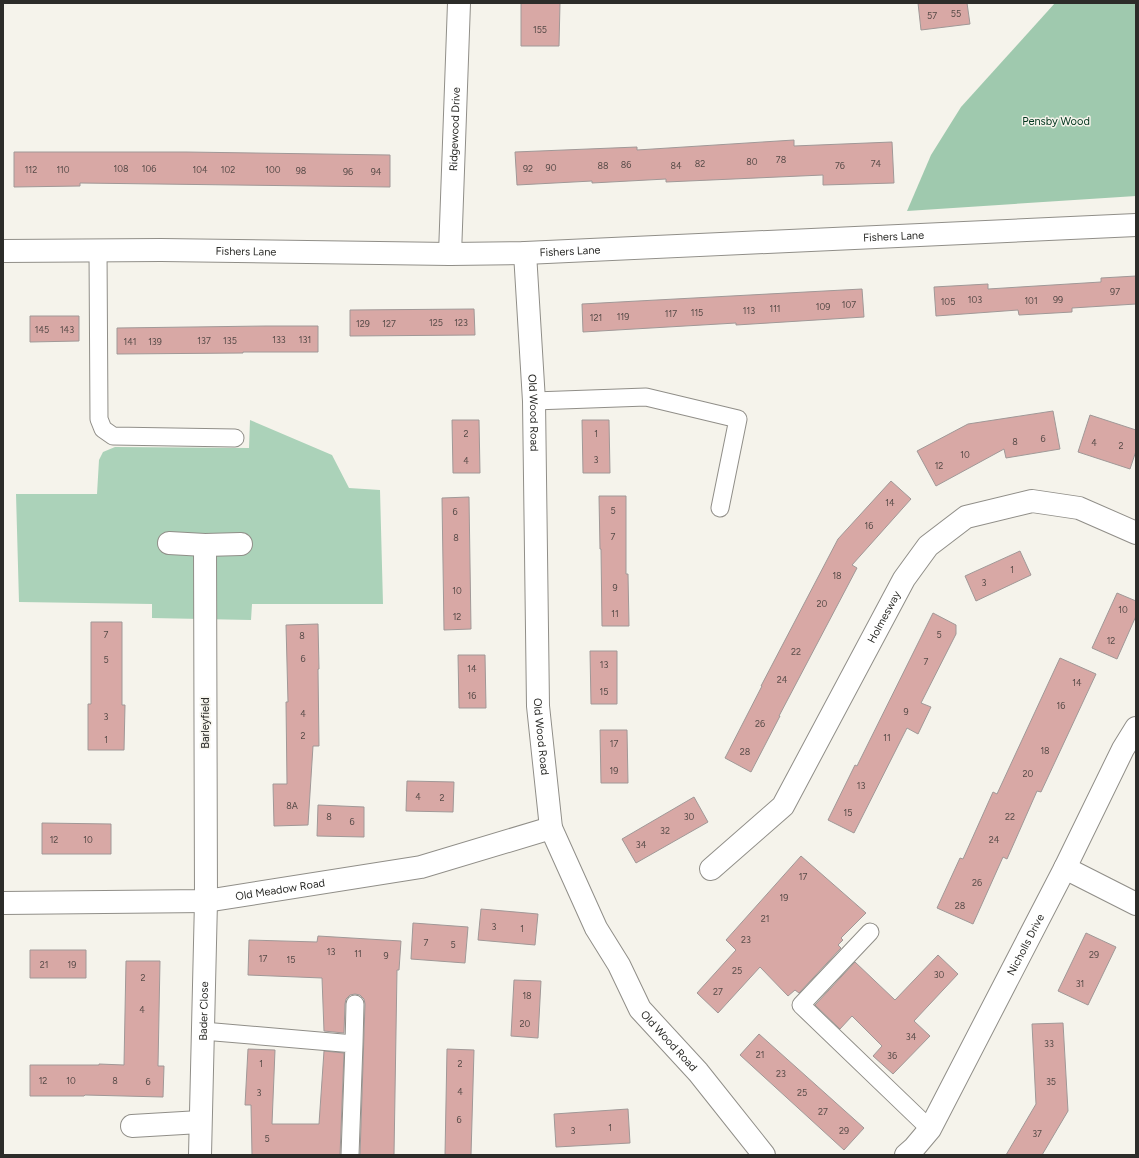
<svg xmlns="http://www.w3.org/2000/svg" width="1139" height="1158" viewBox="0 0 1139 1158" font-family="Figtree,sans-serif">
	<rect width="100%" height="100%" fill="#f5f3eb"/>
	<path fill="#abd2b9" d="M250,420l82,35 17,33 31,2 3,114h-131l-1,16 -99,-2v-14l-133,-2 -3,-108h81l2,-34 4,-8 12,-5 134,1z"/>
	<path fill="#9fc9ae" d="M1055,3h81v193l-229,15 24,-56 30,-48z"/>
	<path fill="#d8a8a5" stroke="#a09897" d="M521,3h39l-1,43h-38z
		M918,3h49l3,21 -49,6z
		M794,140v6l98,-4 2,41 -71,2v-10l-157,7v-3l-74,4v-2l-75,4 -2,-33 122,-5v3z
		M14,152h172l204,3v32l-310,-4v3l-66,1z
		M1136,276v28l-64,4v4l-53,3 -1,-5 -82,6 -2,-29 54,-3v5l113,-7v-4z
		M862,289l2,28 -128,8v-2l-153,9 -1,-28z
		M474,309l1,26 -125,1v-26z
		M30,316h49v25l-49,1z
		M266,326h52v26h-75v1l-126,1v-26z
		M1053,411l7,38 -54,9 -2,-9 -68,37 -19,-35 51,-27z
		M1090,415l46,15v21l-6,18 -52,-17z
		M452,420h27l1,53h-27z
		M582,420h27l1,53h-27z
		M891,481l20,18 -59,66 5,3 -78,148h1l-29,56 -26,-14 37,-72h-1l77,-147z
		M599,496h27v78h2l1,52h-27l-1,-77h-1z
		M469,497l2,132 -27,1 -2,-132z
		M1020,551l11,24 -55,26 -11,-25z
		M1117,593l19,8v15l-19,43 -25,-11z
		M933,613l23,12v9l-35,69 10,4 -13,27 -11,-6 -53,105 -26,-13 27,-55 2,1z
		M91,622h31v83h3l-1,45h-36v-46h3z
		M318,624l1,45h-1l1,77h-6l-5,79 -34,1 -1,-42h14l-1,-82h2l-2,-77z
		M590,651h27v53h-26z
		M458,655h27l1,53h-27z
		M1060,658l36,16 -55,118 -4,-1 -30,68 -4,-2 -30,67 -36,-16 23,-50 3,1 30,-67 4,2z
		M600,730h27l1,53h-27z
		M407,781l47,1 -1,30 -47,-1z
		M694,797l14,25 -72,41 -14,-24z
		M318,805l46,2v30l-47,-1z
		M42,823l69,1v30h-69z
		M801,856l65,57 -25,25 2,2 -5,5 3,3 -42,45 -4,-3 -7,6 -28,-29 -42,46 -21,-20 39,-43 -10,-10z
		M481,909l57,5 -3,31 -57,-5z
		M413,923l55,4 -3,36 -54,-4z
		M1086,933l30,14 -28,58 -30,-14z
		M318,936l83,5 -2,29h-2l-3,185h-34l5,-151 -1,-5 -4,-4 -5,-1 -5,1 -4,4 -1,5 -1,29 -20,-2 -2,-53 -74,-3 1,-35 68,2z
		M30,950h56v28h-56z
		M938,955l20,19 -44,47 16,15 -37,38 -20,-18 9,-10 -30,-30 -12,13 -25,-24 40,-43 40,38z
		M126,961h34l-2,105h6l-1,31 -78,-2 -1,1h-54v-31h69v-1l25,1z
		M514,980l27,1 -3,57 -27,-2z
		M1063,1023l5,88 -26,44h-36l30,-51 -4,-80z
		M759,1034l105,94 -20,22 -104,-95z
		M248,1049l27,1 -3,74h47l5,-73 20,2 -4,102h-88l-1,-50h-6z
		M447,1049l27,1 -3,105h-26z
		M628,1109l2,34 -74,4 -2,-33z"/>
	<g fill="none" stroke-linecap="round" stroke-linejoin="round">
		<g stroke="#908e88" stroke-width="19">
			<path id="service" d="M98,250l1,169 4,10 10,7 122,2
				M534,401l112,-4 92,22 -18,89
				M870,932l-69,73 129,124
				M203,1031l151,13 1,-40
				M350,1155l4,-111"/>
		</g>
		<g stroke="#908e88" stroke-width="24">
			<g id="minor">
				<path id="s1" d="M3,251l158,-1 289,4 75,-1 611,-28"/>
				<path id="s2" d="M525,253l9,148 4,305 13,122 45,100 23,37 21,44 58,63 66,83"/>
				<path id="s3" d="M450,254l9,-251"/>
				<path d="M169,543l36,2 36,-1"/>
				<path d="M1065,868l71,36"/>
				<path id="s4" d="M711,869l72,-63 121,-227 24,-33 38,-29 66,-16 47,7 57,25"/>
				<path id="s5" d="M3,903l203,-2 215,-34 130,-39"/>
				<path d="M132,1126l68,-4"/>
				<path id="s6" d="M200,1155l6,-254 -1,-356"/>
				<path id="s7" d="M906,1155l8,-7 16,-19 135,-261 58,-119 13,-21"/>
			</g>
		</g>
		<use href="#service" stroke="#fff" stroke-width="17"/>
		<use href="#minor" stroke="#fff" stroke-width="22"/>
	</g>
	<g text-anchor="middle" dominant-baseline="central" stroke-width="3" stroke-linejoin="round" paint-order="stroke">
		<g font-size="9" fill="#574b48">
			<text x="956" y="13">55</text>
			<text x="932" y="15">57</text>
			<text x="540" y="29">155</text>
			<text x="781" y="159">78</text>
			<text x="752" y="161">80</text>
			<text x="700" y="163">82</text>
			<text x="876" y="163">74</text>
			<text x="626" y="164">86</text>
			<text x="603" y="165">88</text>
			<text x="676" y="165">84</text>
			<text x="840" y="165">76</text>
			<text x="551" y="167">90</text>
			<text x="121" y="168">108</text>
			<text x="149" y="168">106</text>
			<text x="528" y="168">92</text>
			<text x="31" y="169">112</text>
			<text x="63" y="169">110</text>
			<text x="200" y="169">104</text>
			<text x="228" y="169">102</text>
			<text x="273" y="169">100</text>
			<text x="301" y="170">98</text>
			<text x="348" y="171">96</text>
			<text x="376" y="171">94</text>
			<text x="1115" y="291">97</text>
			<text x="975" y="299">103</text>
			<text x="1058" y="299">99</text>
			<text x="1031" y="300">101</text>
			<text x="948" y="301">105</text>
			<text x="849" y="304">107</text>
			<text x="823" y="306">109</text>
			<text x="775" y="308">111</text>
			<text x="749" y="310">113</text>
			<text x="697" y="312">115</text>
			<text x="671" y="313">117</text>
			<text x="623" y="316">119</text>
			<text x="596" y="317">121</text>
			<text x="436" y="322">125</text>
			<text x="461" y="322">123</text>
			<text x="363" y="323">129</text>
			<text x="389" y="323">127</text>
			<text x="42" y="329">145</text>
			<text x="67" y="329">143</text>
			<text x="279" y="339">133</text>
			<text x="305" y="339">131</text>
			<text x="204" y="340">137</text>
			<text x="230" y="340">135</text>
			<text x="130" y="341">141</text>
			<text x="155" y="341">139</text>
			<text x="466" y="433">2</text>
			<text x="596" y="433">1</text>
			<text x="1043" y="438">6</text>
			<text x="1015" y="441">8</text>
			<text x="1094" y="442">4</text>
			<text x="1121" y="445">2</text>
			<text x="965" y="454">10</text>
			<text x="596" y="459">3</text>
			<text x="466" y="460">4</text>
			<text x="939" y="465">12</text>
			<text x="890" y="502">14</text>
			<text x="613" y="510">5</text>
			<text x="455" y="511">6</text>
			<text x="869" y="525">16</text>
			<text x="613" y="536">7</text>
			<text x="456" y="537">8</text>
			<text x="1012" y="569">1</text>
			<text x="837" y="575">18</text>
			<text x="984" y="582">3</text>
			<text x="615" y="587">9</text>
			<text x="457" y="590">10</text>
			<text x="822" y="603">20</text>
			<text x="1123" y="609">10</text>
			<text x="615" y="613">11</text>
			<text x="457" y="616">12</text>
			<text x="106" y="634">7</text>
			<text x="939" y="634">5</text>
			<text x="302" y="635">8</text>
			<text x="1111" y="640">12</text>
			<text x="796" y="651">22</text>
			<text x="303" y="658">6</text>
			<text x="106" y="659">5</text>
			<text x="926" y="661">7</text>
			<text x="604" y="664">13</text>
			<text x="472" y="668">14</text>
			<text x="782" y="679">24</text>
			<text x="1077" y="682">14</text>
			<text x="604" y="691">15</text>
			<text x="472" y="695">16</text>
			<text x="1061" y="705">16</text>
			<text x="906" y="711">9</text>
			<text x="303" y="713">4</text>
			<text x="106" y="716">3</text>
			<text x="760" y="723">26</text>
			<text x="303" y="735">2</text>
			<text x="887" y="737">11</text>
			<text x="106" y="739">1</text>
			<text x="614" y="743">17</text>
			<text x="1045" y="750">18</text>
			<text x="745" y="751">28</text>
			<text x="614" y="770">19</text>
			<text x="1028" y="773">20</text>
			<text x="861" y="785">13</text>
			<text x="418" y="796">4</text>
			<text x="442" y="797">2</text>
			<text x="292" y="805">8A</text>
			<text x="848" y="812">15</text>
			<text x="329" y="816">8</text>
			<text x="689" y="816">30</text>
			<text x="1010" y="816">22</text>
			<text x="352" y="821">6</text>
			<text x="665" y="830">32</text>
			<text x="54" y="839">12</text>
			<text x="88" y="839">10</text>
			<text x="994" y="839">24</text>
			<text x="641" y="844">34</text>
			<text x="803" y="876">17</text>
			<text x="977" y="882">26</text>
			<text x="784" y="897">19</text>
			<text x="960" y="905">28</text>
			<text x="765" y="918">21</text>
			<text x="494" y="926">3</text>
			<text x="522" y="928">1</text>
			<text x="746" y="939">23</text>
			<text x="426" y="942">7</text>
			<text x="453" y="944">5</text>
			<text x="331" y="951">13</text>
			<text x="358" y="953">11</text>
			<text x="1094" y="954">29</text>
			<text x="386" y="955">9</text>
			<text x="263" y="958">17</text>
			<text x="291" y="959">15</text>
			<text x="44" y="964">21</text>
			<text x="72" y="964">19</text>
			<text x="737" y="970">25</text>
			<text x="939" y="974">30</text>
			<text x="143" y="977">2</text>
			<text x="1080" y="983">31</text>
			<text x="718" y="991">27</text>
			<text x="527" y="995">18</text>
			<text x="142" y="1009">4</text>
			<text x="525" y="1023">20</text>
			<text x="911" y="1036">34</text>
			<text x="1049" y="1043">33</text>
			<text x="760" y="1054">21</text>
			<text x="892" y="1055">36</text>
			<text x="261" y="1063">1</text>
			<text x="460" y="1063">2</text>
			<text x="781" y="1073">23</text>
			<text x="43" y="1080">12</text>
			<text x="71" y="1080">10</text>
			<text x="115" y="1080">8</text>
			<text x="148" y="1081">6</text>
			<text x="1051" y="1081">35</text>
			<text x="460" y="1091">4</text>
			<text x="259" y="1092">3</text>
			<text x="802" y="1092">25</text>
			<text x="823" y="1111">27</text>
			<text x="459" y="1119">6</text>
			<text x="610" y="1127">1</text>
			<text x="573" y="1130">3</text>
			<text x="844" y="1130">29</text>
			<text x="1037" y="1133">37</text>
			<text x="267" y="1138">5</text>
		</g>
		<g font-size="11" fill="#00351d" stroke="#f5f3eb">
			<text x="1056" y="121">Pensby Wood</text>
		</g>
		<g font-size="11" fill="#2c2c29" stroke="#f5f3eb">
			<text stroke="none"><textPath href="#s3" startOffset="125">Ridgewood Drive</textPath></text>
			<text stroke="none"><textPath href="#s1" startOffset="891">Fishers Lane</textPath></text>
			<text stroke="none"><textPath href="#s1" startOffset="243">Fishers Lane</textPath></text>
			<text stroke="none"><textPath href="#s1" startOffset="567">Fishers Lane</textPath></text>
			<text stroke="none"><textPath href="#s2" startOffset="160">Old Wood Road</textPath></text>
			<text stroke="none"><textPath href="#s4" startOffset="310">Holmesway</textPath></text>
			<text transform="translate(205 723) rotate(-90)">Barleyfield</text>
			<text stroke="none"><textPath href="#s2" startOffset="484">Old Wood Road</textPath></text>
			<text stroke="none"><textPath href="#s5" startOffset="278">Old Meadow Road</textPath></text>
			<text stroke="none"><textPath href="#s7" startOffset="243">Nicholls Drive</textPath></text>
			<text stroke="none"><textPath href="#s6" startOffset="144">Bader Close</textPath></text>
			<text stroke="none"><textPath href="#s2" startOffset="821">Old Wood Road</textPath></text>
		</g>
	</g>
	<rect width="1139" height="1158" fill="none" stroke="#2c2c29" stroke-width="8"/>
</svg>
